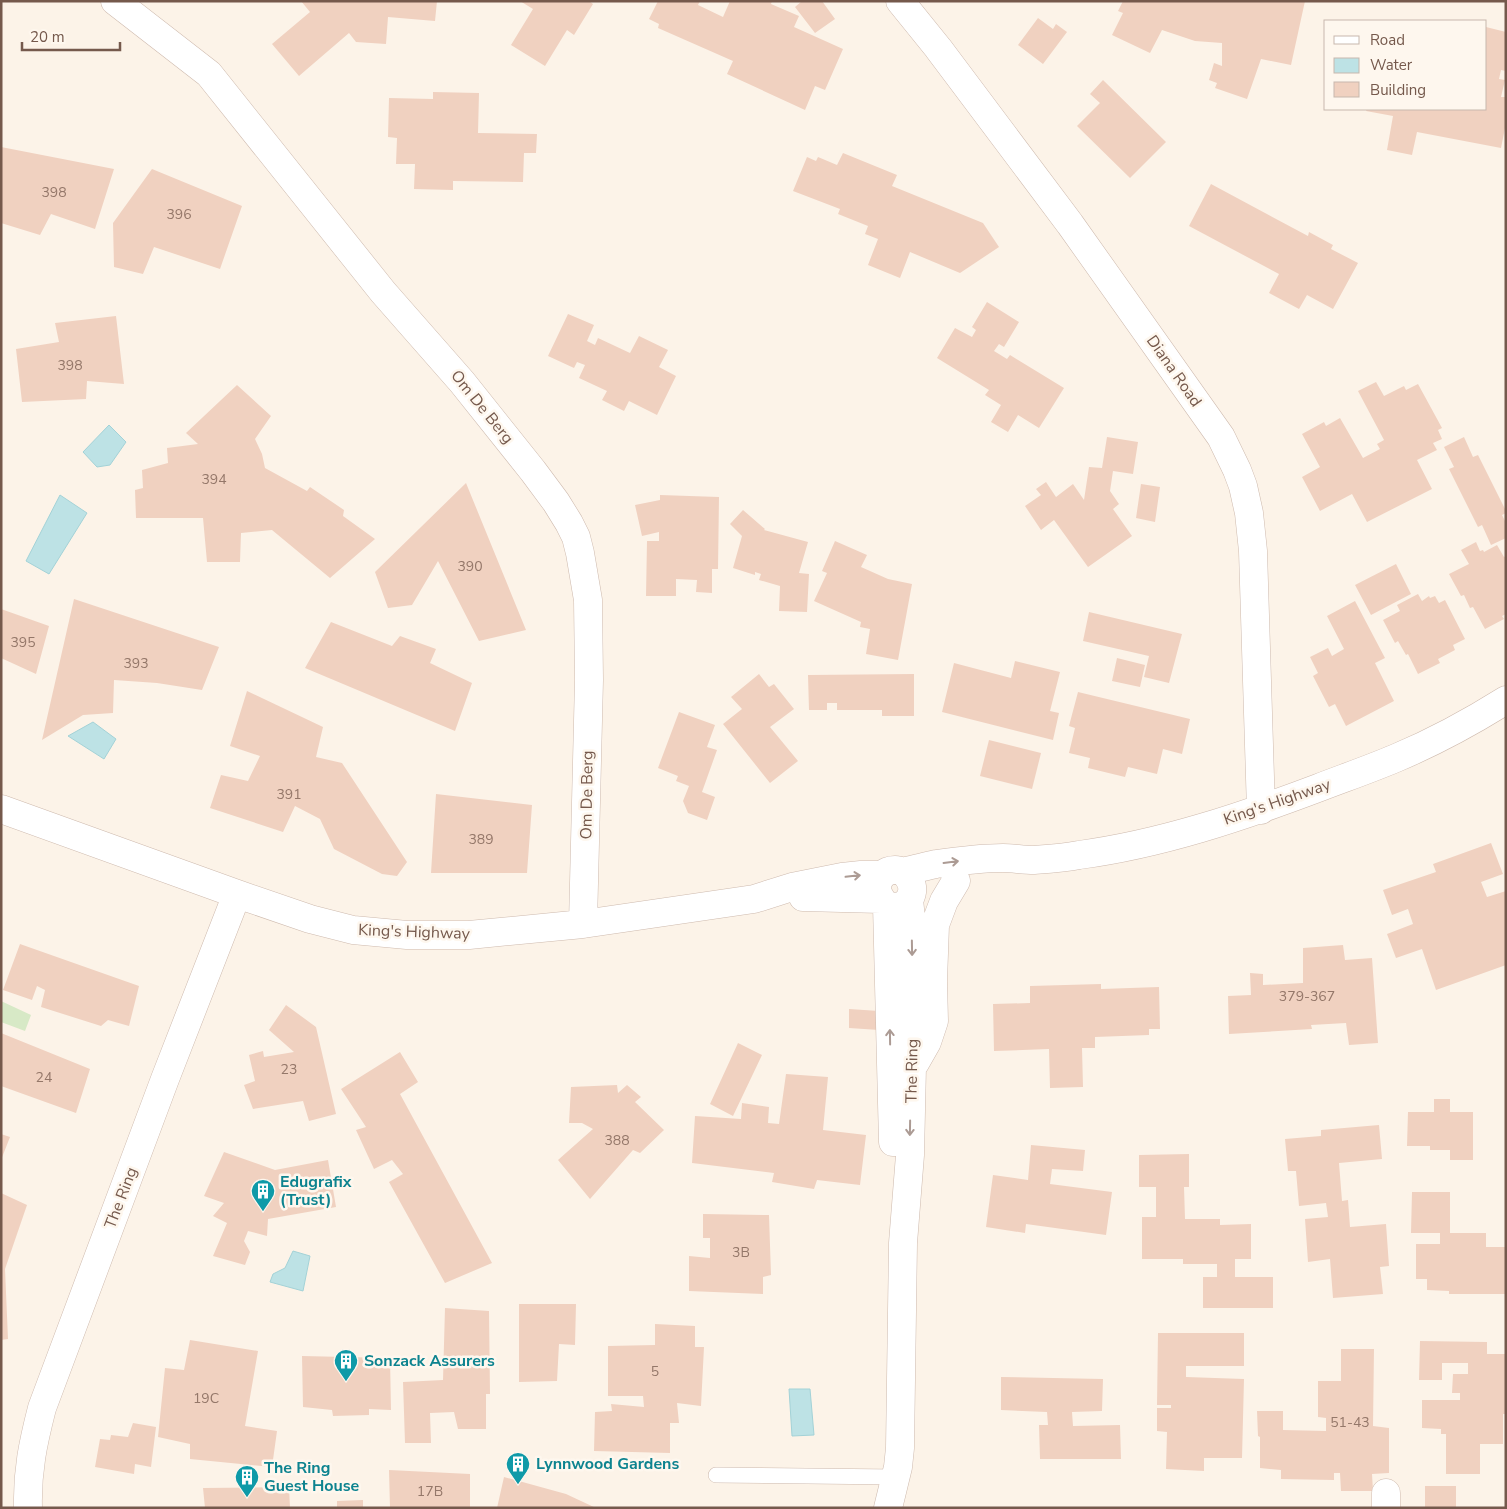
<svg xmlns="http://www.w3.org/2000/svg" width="1507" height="1509" viewBox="0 0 1507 1509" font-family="'Nunito Sans',sans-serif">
	<rect width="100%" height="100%" fill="#fcf3e8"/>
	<path fill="#d7e9c6" d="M1,1001l30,14 -6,16 -24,-9z"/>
	<path fill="#bde2e5" stroke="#a3d2d7" d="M109,425l17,17 -16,23 -13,2 -14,-15z
		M60,495l27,18 -38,61 -23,-13z
		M93,722l23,17 -12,20 -36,-23z
		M293,1251l17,5 -7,35 -33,-9 3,-8 12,-6z
		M789,1389h21l4,46 -22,1z"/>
	<path fill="#f0d1c0" d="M301,1h136l-2,20 -47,-4 -2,27 -30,-2 -7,-9 -50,43 -27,-32 38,-32z
		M520,1h69l4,3 -19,31 -7,-5 -22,36 -34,-21 22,-36z
		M658,1h42l-2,4 25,12 7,-16h42l-1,3 28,12 -5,11 49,22 -18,41 -10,-4 -10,24 -78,-36 6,-13 -75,-33 1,-4 -10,-5z
		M802,1h20l13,18 -20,14 -20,-26z
		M1123,1h182l-14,64 -30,-6 -14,40 -32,-11 2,-5 -8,-3 5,-17 8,3v-23l-27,-2 -33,-11 -12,23 -38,-18 11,-22 -5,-2z
		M1038,18l15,11 3,-5 11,8 -24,32 -25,-19z
		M1486,27l20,5v39l-5,-1 -2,9 6,1 -4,17h5v26l-5,25 -84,-16 -5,23 -25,-5 6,-34 -27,-5 1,-2h119z
		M1103,80l63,62 -36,36 -53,-52 23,-23 -10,-9z
		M433,92l46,1 -1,40 59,1 -1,19h-12l-1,29 -70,-1v9l-39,-1 1,-25h-19l1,-26 -9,-1 1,-39 44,1z
		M1,147l113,22 -19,60 -44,-15 -11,21 -39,-12z
		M843,153l54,22 -5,11 91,37 16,24 -39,26 -50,-21 -10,26 -32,-13 10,-26 -13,-5 3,-8 -30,-12 2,-5 -47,-18 14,-34 9,4 2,-4 19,8z
		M152,169l90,37 -22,63 -66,-22 -11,27 -29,-7 -1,-44z
		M1211,184l97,52 1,-4 24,13 -2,4 27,14 -25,46 -26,-14 -8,14 -30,-16 10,-19 -90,-48z
		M987,302l32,20 -15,25 -5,-3 -5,7 13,8 3,-4 54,33 -25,40 -21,-13 -10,17 -17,-10 10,-17 -16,-10 4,-5 -52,-32 18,-30 17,9 4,-7 -4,-3z
		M568,314l26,11 -7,16 8,4 3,-7 32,15 9,-17 29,14 -9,17 17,9 -19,39 -28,-14 -5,10 -22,-11 5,-9 -28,-13 6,-13 -8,-3 -3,6 -26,-12z
		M116,316l8,68 -37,-3 -1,18 -64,3 -6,-53 43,-7 -4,-19z
		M1376,382l8,14 20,-10 2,4 12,-6 24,44 -4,2 4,9 -9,4 4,7 -20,10 15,29 -65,33 -15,-28 -32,17 -18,-34 18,-10 -18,-33 22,-12 2,4 14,-8 23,40 17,-9 -3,-5 7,-4 -26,-49z
		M237,385l34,31 -16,23 7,15 3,14 42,23 3,-4 34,23 -1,6 32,23 -45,39 -58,-48 -31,3 -1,29h-33l-4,-44h-67l-1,-28 8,-2 -1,-18 26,-7 -1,-15 31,-4 -12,-11z
		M1107,437l31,5 -5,32 -20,-3 -3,20 9,13 -6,5 19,27 -44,31 -34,-47 -13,10 -16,-24 16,-11 -5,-6 10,-7 10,15 17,-13 11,16 5,-33 13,1z
		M1464,437l9,20 5,-2 28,56v2l-4,2 4,8v15l-15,7 -9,-20 -4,2 -29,-58 5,-2 -10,-20z
		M466,483l60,147 -47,11 -41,-80 -26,44 -24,3 -13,-36z
		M1141,484l19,3 -5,35 -19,-4z
		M660,495l59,2 -1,72h-6v24l-16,-1 1,-12 -21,-1v17h-30l1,-55h12v-9l-17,4 -7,-31 25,-5z
		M743,510l22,19 -1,1 44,12 -9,31 10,1 -2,38 -28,-1 1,-25 -21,-6 2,-6 -6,-2v3l-22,-7 9,-32 -12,-12z
		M835,541l32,14 -6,12 27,12 24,5 -14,76 -32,-6 4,-25 -10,-2 1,-5 -47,-21 13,-28 -5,-2z
		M1476,542l4,9 3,-1 1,2 13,-7 7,12 2,-1v58l-4,2 2,3 -19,10 -12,-22 -3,1 -6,-13 -3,1 -12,-22 20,-10 -8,-14z
		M1396,564l15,30 -40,21 -16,-30z
		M1418,594l4,7 7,-5 1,2 5,-2 4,7 6,-3 20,39 -12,6 2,5 -17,9 2,4 -22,11 -10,-20 -2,1 -8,-14 -3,2 -12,-23 17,-9 -3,-6z
		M74,599l145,48 -17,43 -45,-7 -43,-3 -1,33 -30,2 -41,25z
		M1355,601l30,57 -10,5 19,38 -48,25 -11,-22 -6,3 -16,-31 5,-3 -8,-16 18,-9 4,8 12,-7 -17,-33z
		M1,609l48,17 -13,48 -35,-16z
		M1089,612l93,22 -13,49 -25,-6 5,-21 -66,-15z
		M331,622l61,24 8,-10 36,13 -6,14 42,20 -17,48 -150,-63z
		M1117,658l28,7 -5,22 -28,-6z
		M1015,661l45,11 -10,39 9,2 -6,27 -111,-28 12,-49 57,15z
		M759,674l10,13 5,-3 20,25 -24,18 28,34 -28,22 -47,-59 19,-15 -11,-12z
		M914,674v42h-32v-6h-45v-7h-10v7h-18l-1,-35z
		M247,691l76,36 -7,30 26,6 65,99 -10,14 -15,-2 -48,-25 -14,-30 -25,-13 -12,26 -73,-24 11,-33 27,6 12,-25 -30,-10z
		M1078,692l112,27 -8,35 -19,-5 -6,25 -29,-7 -3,10 -37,-9 2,-10 -21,-5 6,-25 -6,-2z
		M679,712l36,13 -8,22 10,3 -15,42 13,5 -8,23 -19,-7 -5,-12 6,-15 -13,-5 2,-5 -20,-8z
		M989,740l52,13 -9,36 -52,-13z
		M436,794l96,11 -5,68h-96z
		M1491,843l12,31 -22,8 6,15 19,-6v74l-70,25 -14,-41 -26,9 -9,-24 26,-10 -5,-15 -16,6 -9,-25 53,-18 -3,-8z
		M20,944l119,42 -10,40 -21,-6 -7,6 -60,-19 4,-17 -8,-4 -5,14 -29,-10z
		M1343,945l2,15 27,-2 6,85 -29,2 -3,-22 -35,2 1,4 -83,5 -1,-38 23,-1 -1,-22 13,1v11l40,-2v-35z
		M1101,984v5l58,-2 1,42h-11v6l-54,2v11h-13l1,39 -33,1 -1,-39 -55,2 -1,-47 37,-1v-17z
		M286,1005l30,22 20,87 -27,7 -6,-20 -50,8 -9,-24 11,-4 -6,-26 14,-4 1,6 30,-5 -25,-22z
		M849,1009l30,2v19l-30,-2z
		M1,1033l89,36 -14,44 -75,-27z
		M738,1043l24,12 -29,61 -23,-12z
		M400,1052l18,30 -18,12 92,169 -47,20 -56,-101 14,-8 -11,-14 -18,9 -18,-39 10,-3 -25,-38z
		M786,1074l42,3 -5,53 43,5 -6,50 -43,-5 -3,9 -42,-7 2,-9 -82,-10 3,-47 46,3 1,-16 27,4 -1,16 11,1z
		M617,1085l1,8 9,-8 14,12 -6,5 29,28 -24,23 -7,-3 -43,49 -32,-39 35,-31 -11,-6h-13l2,-36z
		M1434,1099h16v13h23v48h-23v-10h-20v-4h-23l1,-34h26z
		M1379,1125l3,34 -43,4 3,38 6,-1 2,27 36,-3 3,42 -9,1 3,27 -50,4 -3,-39 -22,3 -3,-43 23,-2 -2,-14 -27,3 -3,-35h-8l-3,-32 36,-3v-6z
		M1,1134l9,3 -9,23z
		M1031,1145l54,5 -2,21 -31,-2 -2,15 62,8 -6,43 -80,-11 -1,9 -39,-6 7,-52 35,5z
		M224,1152l51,18 53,-10 8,47 -68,12 -1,17 -19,-5 -4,10 6,11 -5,13 -32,-9 14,-33 -14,-7 11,-13 -20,-7z
		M1189,1154v33h-5l1,32h35v6l31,-1v35h-16v18h38v31h-70v-31h14v-13h-34v-5h-41v-42h14v-30h-17v-32z
		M1412,1192h38v41h36v14h20v47h-57v-3l-22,-1v-11h-11v-35h24v-11h-29z
		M1,1193l26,12 -22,64 3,70 -7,1z
		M703,1214l66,1 2,60 -8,2v17l-74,-3v-35l21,2v-20h-7z
		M519,1304h57l-1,41 -16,-1 -2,37 -38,1z
		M445,1308l44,3 1,83h-4v35h-28l-4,-17 -24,1 1,30h-26l-2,-61 40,-2z
		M655,1324l40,2v21h9l-3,59 -24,-3 2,20h-9v30l-76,-2 1,-39 17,-1 -1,-7 33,3 -1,-11h-35v-50l47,-1z
		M1158,1333h86v33h-58v11l58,2 -2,79h-38v13l-38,-2 1,-37 -10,-1v-23h14v-3h-14z
		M190,1340l68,11 -13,75 32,5 -5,36 -82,-8v-15l-32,-7 7,-69 19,2z
		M1420,1341l67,1v12h19v60h-3v30h-23v30h-34v-40h-5v-5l-19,-1v-28h38v-7h-8l1,-19h15v-11h-26v17h-23z
		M1341,1349h33l-1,77 16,2v45l-17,1 1,17h-32l-1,-18h-6v7l-53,-1v-9l-21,-2v-31l-2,-1 -1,-25h26v19l43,1v-13l-8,-1v-36h23z
		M302,1356l88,2 1,52 -22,-1v6l-36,1 -1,-6 -29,-3z
		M1001,1377l102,2 -1,32 -30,1 1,14 47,-1 1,34h-81l-1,-34h9l-1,-13 -46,-2z
		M133,1423l23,4 -5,40 -16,-3 -1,10 -39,-7 5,-28 10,1 1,-5 17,2z
		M389,1470l81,4v34h-80z
		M504,1477l62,17 30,14h-99z
		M1425,1486h31v22h-31z
		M289,1487l1,21h-85l-2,-20z
		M363,1500v8h-26v-7z"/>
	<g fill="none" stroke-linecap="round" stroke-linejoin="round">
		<g stroke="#cebaae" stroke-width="16">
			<path id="lane" d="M716,1475l180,2"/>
		</g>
		<g stroke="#cebaae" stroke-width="29">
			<path id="street" d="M115,1l94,73 174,218 79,90 71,89 23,31 13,21 7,14 4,16 8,47 1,80 -6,244
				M900,1l38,47 132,176 151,213 16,33 6,16 6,27 4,38 8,259
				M1,809l236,85 73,25 43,11 54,5h62l114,-11 171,-25 38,-12 50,-10 19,-2h20
				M903,872c20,16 4,42 -16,33 -5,-3 -9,-10 -10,-16 0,-11 7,-19 18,-19 4,0 7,2 11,1 10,-2 20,-5 30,-7 22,-3 45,-6 67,-6 10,0 20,2 31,2 14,-1 30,-2 45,-5 82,-11 162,-38 239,-67 26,-10 52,-19 78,-30 38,-16 75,-36 110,-58
				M803,897l78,2
				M887,905l6,237
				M915,1063l12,-21 7,-21 -1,-40 2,-56 9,-24 12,-20
				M1386,1493v15
				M28,1508c-1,-37 5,-65 14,-100l123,-329 72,-185
				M888,1508l10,-41 2,-19 3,-205 7,-88 3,-133 -1,-95 -3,-27"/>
		</g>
		<use href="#lane" stroke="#fff" stroke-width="15"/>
		<use href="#street" stroke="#fff" stroke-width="28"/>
	</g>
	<defs><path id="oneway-shaft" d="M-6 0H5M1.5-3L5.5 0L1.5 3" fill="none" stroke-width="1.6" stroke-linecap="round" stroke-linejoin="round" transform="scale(1.25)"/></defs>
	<g stroke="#ac9b94">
		<use href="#oneway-shaft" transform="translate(951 862) rotate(-7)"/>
		<use href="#oneway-shaft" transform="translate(853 876) rotate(-6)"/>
		<use href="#oneway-shaft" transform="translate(912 948) rotate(89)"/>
		<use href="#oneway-shaft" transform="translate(890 1037) rotate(-91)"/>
		<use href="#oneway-shaft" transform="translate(910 1128) rotate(91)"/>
	</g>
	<defs>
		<g id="building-pin" transform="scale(1.25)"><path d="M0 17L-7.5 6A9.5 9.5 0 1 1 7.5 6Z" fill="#0f9aa8" stroke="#fef7ee"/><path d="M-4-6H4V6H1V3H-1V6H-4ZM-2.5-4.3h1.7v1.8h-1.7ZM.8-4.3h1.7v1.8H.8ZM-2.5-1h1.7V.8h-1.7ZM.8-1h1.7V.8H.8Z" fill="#fff"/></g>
	</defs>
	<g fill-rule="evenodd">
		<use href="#building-pin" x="263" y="1191"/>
		<use href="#building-pin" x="346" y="1361"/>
		<use href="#building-pin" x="518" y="1464"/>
		<use href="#building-pin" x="247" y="1477"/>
	</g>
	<g text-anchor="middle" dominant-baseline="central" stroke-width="5" stroke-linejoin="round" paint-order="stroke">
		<g font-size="14" fill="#947769">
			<text x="54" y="192">398</text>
			<text x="179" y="214">396</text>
			<text x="70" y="365">398</text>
			<text x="214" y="479">394</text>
			<text x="470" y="566">390</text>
			<text x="23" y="642">395</text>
			<text x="136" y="663">393</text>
			<text x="289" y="794">391</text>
			<text x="481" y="839">389</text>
			<text x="1307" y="996">379-367</text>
			<text x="289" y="1069">23</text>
			<text x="44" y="1077">24</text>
			<text x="617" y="1140">388</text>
			<text x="741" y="1252">3B</text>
			<text x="655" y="1371">5</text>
			<text x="206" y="1398">19C</text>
			<text x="1350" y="1422">51-43</text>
			<text x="430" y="1491">17B</text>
		</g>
		<g font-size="16" fill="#75594c" stroke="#fef7ee">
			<text transform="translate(1174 371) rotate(55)">Diana Road</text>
			<text transform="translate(482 407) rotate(51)">Om De Berg</text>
			<text transform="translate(587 795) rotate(-89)">Om De Berg</text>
			<text transform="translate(1277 802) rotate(-19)">King's Highway</text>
			<text transform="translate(414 932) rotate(2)">King's Highway</text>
			<text transform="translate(912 1071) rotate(-89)">The Ring</text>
			<text transform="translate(121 1198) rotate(-69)">The Ring</text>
		</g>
		<g font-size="16" font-weight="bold" fill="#0d838f" stroke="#fef7ee" text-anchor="start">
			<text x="280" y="1182">Edugrafix<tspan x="280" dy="18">(Trust)</tspan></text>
			<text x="364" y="1361">Sonzack Assurers</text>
			<text x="536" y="1464">Lynnwood Gardens</text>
			<text x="264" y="1468">The Ring<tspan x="264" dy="18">Guest House</tspan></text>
		</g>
	</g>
	<rect width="1507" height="1509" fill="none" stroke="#75594c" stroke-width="5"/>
	<rect x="1324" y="20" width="162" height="90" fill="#fef7ee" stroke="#c7b8ad"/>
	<rect x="1334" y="36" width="25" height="8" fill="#ffffff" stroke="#c7b8ad"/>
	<text x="1370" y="45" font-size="15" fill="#75594c">Road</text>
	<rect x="1334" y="58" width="25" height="15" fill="#bde2e5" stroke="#c7b8ad"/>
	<text x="1370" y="70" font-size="15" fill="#75594c">Water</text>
	<rect x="1334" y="82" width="25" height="15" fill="#f0d1c0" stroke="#c7b8ad"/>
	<text x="1370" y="95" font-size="15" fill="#75594c">Building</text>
	<path d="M22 42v8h98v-8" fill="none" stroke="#75594c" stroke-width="2.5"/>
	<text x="30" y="42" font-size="15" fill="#75594c" stroke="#fef7ee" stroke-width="4" paint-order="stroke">20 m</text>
</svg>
